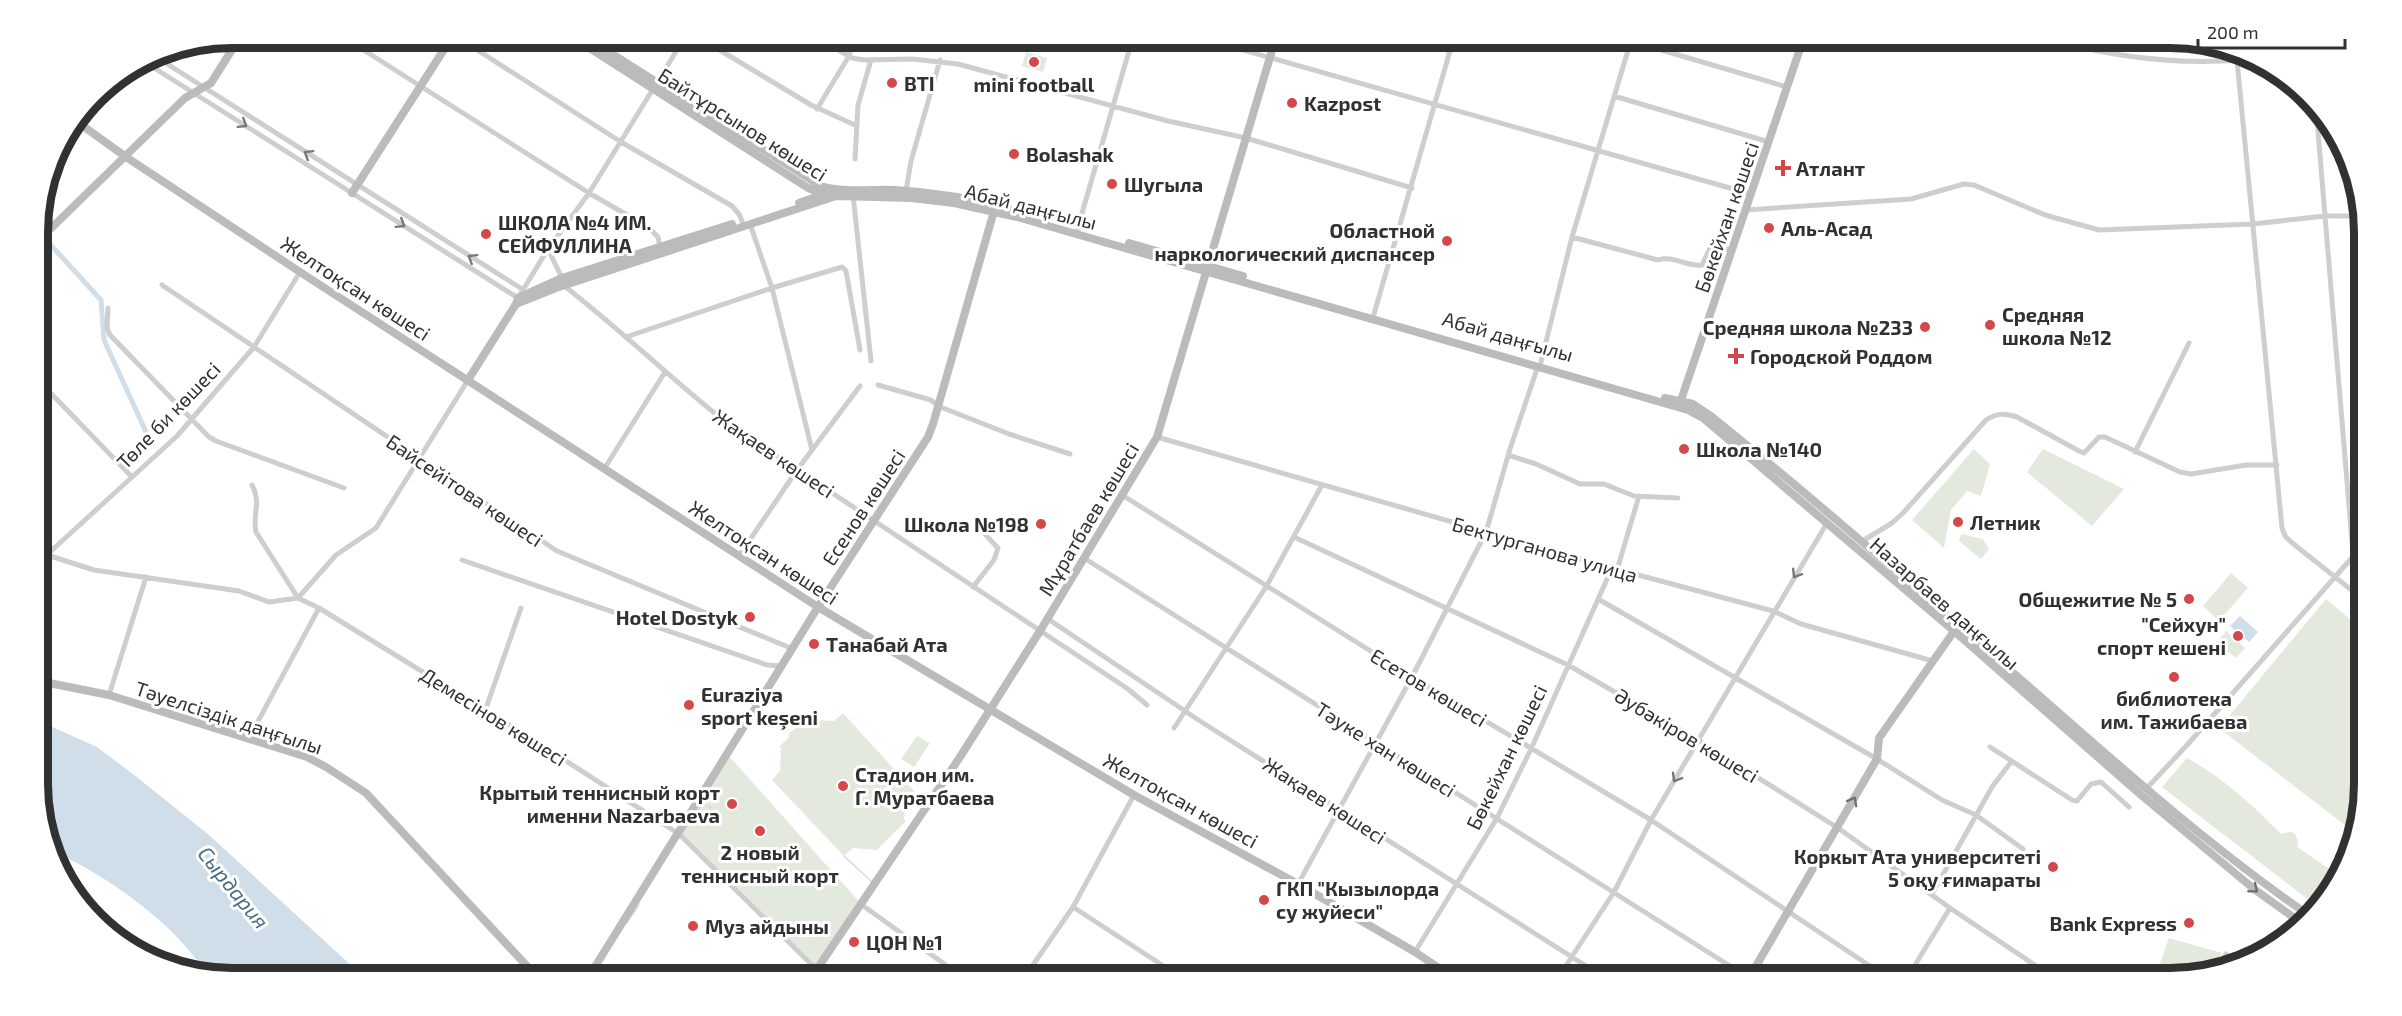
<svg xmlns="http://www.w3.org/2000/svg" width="2402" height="1016" viewBox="0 0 2402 1016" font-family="'Exo 2',sans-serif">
	<rect width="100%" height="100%" fill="#fff"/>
	<path fill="#e4e9de" d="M1026,52l21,6 -4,14 -21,-6z
		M1974,449l16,15 -9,32 -14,-5 -16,19 -7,38 -32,-28z
		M2043,449l81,40 -32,37 -65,-54z
		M1961,534l22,5 6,10 -8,10 -22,-18z
		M2231,573l17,15 -29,33 -16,-15z
		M2326,599l38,32v153l-9,49 -136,-105z
		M2226,631l19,17 -9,10 -19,-16z
		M843,713l71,78 -8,8 -2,20 2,2c-12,12 -17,17 -29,29l-24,-2 -9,8 -72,-76 8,-9 1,-23 -2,-1 10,-10v-4l22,-15 3,2 20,1z
		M917,736l13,7 -16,24 -13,-8z
		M728,755l134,150 -43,63 -140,-135z
		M2187,758c36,20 66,47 94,76l8,-2 5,1 4,7 -1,7 40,27 -23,30 -152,-117z
		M2169,938l53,15 -10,19 -30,6h-27z"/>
	<path fill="#d0deea" d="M2240,616l18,16 -9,10 -19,-16z
		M39,721l58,26 41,31 71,57 145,133 14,10h-129l-19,-13 -1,3 6,9 -19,-4c-32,-50 -96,-95 -149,-120l-18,-43z"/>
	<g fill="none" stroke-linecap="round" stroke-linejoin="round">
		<path stroke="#d0deea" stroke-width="1.5" d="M690,824l12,-20 10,4
			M684,832l3,-4
			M844,856l28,26
			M626,924l13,-19"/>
		<path stroke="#d0deea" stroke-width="5" d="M38,231l63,69 3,40 48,105"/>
		<path stroke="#cecece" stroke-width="5" d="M343,37l246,156 59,34 10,10 2,10
			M457,37l164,105 111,64 7,8 3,7
			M698,37l113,68 44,20
			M816,37l36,21 12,2 48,-1 46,5 210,57 78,17 166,50
			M1197,37l554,157
			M1406,37l44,14
			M1617,37l170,50
			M2041,37c68,20 141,29 212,22
			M2076,48l4,-11
			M2229,49l8,11 45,468 3,8 6,6 73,58
			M153,55l369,234
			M143,61l375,237 30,-49 41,-56 96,-156
			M1614,96l155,46
			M2316,107l37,447
			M817,109l32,-53 4,-19
			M855,159l3,-54 13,-45
			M906,191l5,-30 29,-101
			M853,195l18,166
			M1746,210l165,-11 53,-15 10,1 71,30 54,15 154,-6 72,-8h38
			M38,223l9,10
			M750,224l22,64 40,162
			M1076,234l57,-197
			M1572,237l86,23c15,-5 29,7 44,5l10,-21 8,4 12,2
			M548,249l14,29 1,7c57,44 108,94 165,139l400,265 19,16
			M162,285l395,266 236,98
			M108,308l-1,20 3,7 99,102 7,4 128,47
			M1374,314l80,-277
			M626,337l146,-49 70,-21 4,4 14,79
			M1541,362l31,-125 60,-200
			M38,380l94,97
			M878,385l53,15 7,6 71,28 61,20
			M1157,437l455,131 161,43 28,13 132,37
			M2135,452l54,-109
			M1508,455l28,9 44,20h24l30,12 44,2
			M604,469l61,-97
			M252,485c10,18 0,29 4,47l42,66
			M1122,495l290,182 239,143 237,158
			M1294,537l274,128 130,75 140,88 112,80 104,70
			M1861,542l31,-19 11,-10 83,-93c11,-7 18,-7 31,-3l62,34 5,2 15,-16h6l75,35 11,2 55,-9h31
			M47,555l47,15 145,21 30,11 29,-4
			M739,556l58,-86 63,-84
			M1084,558l665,420
			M462,560l305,105 14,1
			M39,562l138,-126 77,-89 46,-75
			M1617,570l22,-74
			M973,587l21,-27 4,-12 -18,-19
			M298,598l21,10 224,138 136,88 132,130 36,14
			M298,598l38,-43 40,-27 92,-148
			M1598,599l279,160 65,41 34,15 47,34
			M1048,619l152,102 405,257
			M109,695l37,-118
			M485,711l36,-103
			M1174,728l92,-141 56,-102
			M249,738l70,-130
			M1990,747l82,53 5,1 14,-17 10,-2 28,25
			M2146,789l42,-45 176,-200
			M1298,884l114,-207 74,-145 24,-83 28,-83
			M1932,894l60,-107 19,-25
			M862,905l102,73
			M1073,907l109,71
			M1415,952l82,-134 34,-69 81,-181
			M2215,972l11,-18
			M1024,978l49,-71 61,-112
			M1558,978l56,-86 37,-72 176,-297
			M1907,978l43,-70"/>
		<path stroke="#bbb" stroke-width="8" d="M572,37l236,151 16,6
			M585,37l236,149c23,7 50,3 74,4 39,2 79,9 118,20
			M76,121l50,36 174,115 518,335 316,188 164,89 117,68 39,26
			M352,193l100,-156
			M799,203l36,-13
			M38,241l147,-143 26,-15 29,-46
			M1129,243l114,33
			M516,304l40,-16 280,-92 75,2 43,5 63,14 671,193 15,8 251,213 187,164 113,94 46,33
			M468,380l48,-76 2,-6 44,-20 170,-54
			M1665,398l28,6 18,12c116,93 227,192 339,289 83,73 166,146 257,209
			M1679,406l125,-369
			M39,681l70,14 198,62 19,10 40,26 172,185
			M588,978l230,-371 110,-170 5,-13 61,-213
			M811,978l149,-221 80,-126 117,-194 119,-400
			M1749,978l128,-219 2,-21 78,-111"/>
	</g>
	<defs><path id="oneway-chevron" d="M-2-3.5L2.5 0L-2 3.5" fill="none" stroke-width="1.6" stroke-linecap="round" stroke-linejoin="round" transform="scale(1.5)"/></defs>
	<g stroke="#787878">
		<use href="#oneway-chevron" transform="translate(243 124) rotate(32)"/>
		<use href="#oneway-chevron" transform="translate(308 154) rotate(-148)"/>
		<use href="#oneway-chevron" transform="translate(401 224) rotate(32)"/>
		<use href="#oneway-chevron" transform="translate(472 258) rotate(-148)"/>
		<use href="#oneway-chevron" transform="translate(1796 574) rotate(122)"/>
		<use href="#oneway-chevron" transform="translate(1676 778) rotate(120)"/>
	</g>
	<g stroke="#6f6f6f">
		<use href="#oneway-chevron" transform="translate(1853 801) rotate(-61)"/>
		<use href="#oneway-chevron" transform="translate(2254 889) rotate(39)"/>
	</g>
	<g fill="#d4474a" stroke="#fff" stroke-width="2">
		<circle cx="1034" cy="62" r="6"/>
		<circle cx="892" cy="83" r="6"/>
		<circle cx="1292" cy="103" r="6"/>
		<circle cx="1014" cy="154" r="6"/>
		<path d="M1780 159h6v6h6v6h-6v6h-6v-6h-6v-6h6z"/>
		<circle cx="1112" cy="184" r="6"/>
		<circle cx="1769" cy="228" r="6"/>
		<circle cx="486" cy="234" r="6"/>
		<circle cx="1447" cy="241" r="6"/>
		<circle cx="1990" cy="325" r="6"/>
		<circle cx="1925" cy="327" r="6"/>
		<path d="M1733 347h6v6h6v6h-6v6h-6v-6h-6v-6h6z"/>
		<circle cx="1684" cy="449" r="6"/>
		<circle cx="1958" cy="522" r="6"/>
		<circle cx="1041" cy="524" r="6"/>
		<circle cx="2189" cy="599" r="6"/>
		<circle cx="750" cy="617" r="6"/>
		<circle cx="2238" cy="636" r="6"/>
		<circle cx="814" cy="644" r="6"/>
		<circle cx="2174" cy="677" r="6"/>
		<circle cx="689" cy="705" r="6"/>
		<circle cx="843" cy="786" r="6"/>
		<circle cx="732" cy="804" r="6"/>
		<circle cx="760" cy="831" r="6"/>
		<circle cx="2053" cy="867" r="6"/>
		<circle cx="1264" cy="900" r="6"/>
		<circle cx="2189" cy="923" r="6"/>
		<circle cx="693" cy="926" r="6"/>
		<circle cx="854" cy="942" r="6"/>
	</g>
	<g text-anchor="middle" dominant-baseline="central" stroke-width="6" stroke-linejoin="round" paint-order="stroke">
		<g font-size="20" font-weight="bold" fill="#313131" stroke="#fff" text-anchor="start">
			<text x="904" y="83">BTI</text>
			<text x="1034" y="84" text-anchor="middle">mini football</text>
			<text x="1304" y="103">Kazpost</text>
			<text x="1026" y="154">Bolashak</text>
			<text x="1796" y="168">Атлант</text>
			<text x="1124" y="184">Шугыла</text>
			<text x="498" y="222">ШКОЛА №4 ИМ.<tspan x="498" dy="23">СЕЙФУЛЛИНА</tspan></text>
			<text x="1781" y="228">Аль-Асад</text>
			<text x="1435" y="230" text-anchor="end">Областной<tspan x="1435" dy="23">наркологический диспансер</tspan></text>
			<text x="2002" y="314">Средняя<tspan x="2002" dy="23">школа №12</tspan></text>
			<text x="1913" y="327" text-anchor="end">Средняя школа №233</text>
			<text x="1750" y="356">Городской Роддом</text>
			<text x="1696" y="449">Школа №140</text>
			<text x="1970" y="522">Летник</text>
			<text x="1029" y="524" text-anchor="end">Школа №198</text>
			<text x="2177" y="599" text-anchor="end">Общежитие № 5</text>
			<text x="738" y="617" text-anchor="end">Hotel Dostyk</text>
			<text x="2226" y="624" text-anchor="end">"Сейхун"<tspan x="2226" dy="23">спорт кешені</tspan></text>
			<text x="826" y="644">Танабай Ата</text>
			<text x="701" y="694">Euraziya<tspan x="701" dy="23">sport keşeni</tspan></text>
			<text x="2174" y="698" text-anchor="middle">библиотека<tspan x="2174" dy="23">им. Тажибаева</tspan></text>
			<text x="855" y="774">Стадион им.<tspan x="855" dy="23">Г. Муратбаева</tspan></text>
			<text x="720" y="792" text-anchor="end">Крытый теннисный корт<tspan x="720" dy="23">именни Nazarbaeva</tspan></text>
			<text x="760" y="852" text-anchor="middle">2 новый<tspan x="760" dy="23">теннисный корт</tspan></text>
			<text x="2041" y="856" text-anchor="end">Коркыт Ата университеті<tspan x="2041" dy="23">5 оқу ғимараты</tspan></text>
			<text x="1276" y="888">ГКП "Кызылорда<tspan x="1276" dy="23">су жуйеси"</tspan></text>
			<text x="2177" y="923" text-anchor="end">Bank Express</text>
			<text x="705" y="926">Муз айдыны</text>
			<text x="866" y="942">ЦОН №1</text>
		</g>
		<g font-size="20" fill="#313131" stroke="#fff">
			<text transform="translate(743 124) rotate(32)">Байтұрсынов көшесі</text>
			<text transform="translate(1031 206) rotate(14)">Абай даңғылы</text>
			<text transform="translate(1726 217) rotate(-71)">Бөкейхан көшесі</text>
			<text transform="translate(356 288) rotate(33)">Желтоқсан көшесі</text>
			<text transform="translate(1508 336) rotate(16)">Абай даңғылы</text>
			<text transform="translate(168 415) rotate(-46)">Төле би көшесі</text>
			<text transform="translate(774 453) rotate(34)">Жақаев көшесі</text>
			<text transform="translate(465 490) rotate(34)">Байсейітова көшесі</text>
			<text transform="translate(863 507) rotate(-57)">Есенов көшесі</text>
			<text transform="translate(1088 519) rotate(-59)">Мұратбаев көшесі</text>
			<text transform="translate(1545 549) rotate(16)">Бектурганова улица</text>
			<text transform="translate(764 552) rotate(33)">Желтоқсан көшесі</text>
			<text transform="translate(1945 603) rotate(41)">Назарбаев даңғылы</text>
			<text transform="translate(1429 687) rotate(31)">Есетов көшесі</text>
			<text transform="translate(494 716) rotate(32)">Демесінов көшесі</text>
			<text transform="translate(229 717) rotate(18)">Тәуелсіздік даңғылы</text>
			<text transform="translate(1687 735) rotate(31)">Әубәкіров көшесі</text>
			<text transform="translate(1386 749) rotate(32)">Тәуке хан көшесі</text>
			<text transform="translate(1506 757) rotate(-64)">Бөкейхан көшесі</text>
			<text transform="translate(1181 800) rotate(29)">Желтоқсан көшесі</text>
			<text transform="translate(1325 800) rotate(33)">Жақаев көшесі</text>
		</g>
		<g font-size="21" font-style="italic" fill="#476d8c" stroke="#fff">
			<text transform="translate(234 887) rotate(51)">Сырдария</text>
		</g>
	</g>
	<path d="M0 0H2402V1016H0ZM232 48H2170A184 184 0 0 1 2354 232V784A184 184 0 0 1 2170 968H232A184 184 0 0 1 48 784V232A184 184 0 0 1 232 48Z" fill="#fff" fill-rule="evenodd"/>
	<path fill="none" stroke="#313131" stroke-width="8" d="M232 48H2170A184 184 0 0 1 2354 232V784A184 184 0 0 1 2170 968H232A184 184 0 0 1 48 784V232A184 184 0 0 1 232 48Z"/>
	<path d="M2198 39v9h147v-9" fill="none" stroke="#313131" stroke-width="3"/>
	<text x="2207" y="39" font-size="18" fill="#313131" stroke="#ffffff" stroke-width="4.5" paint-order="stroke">200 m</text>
</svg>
